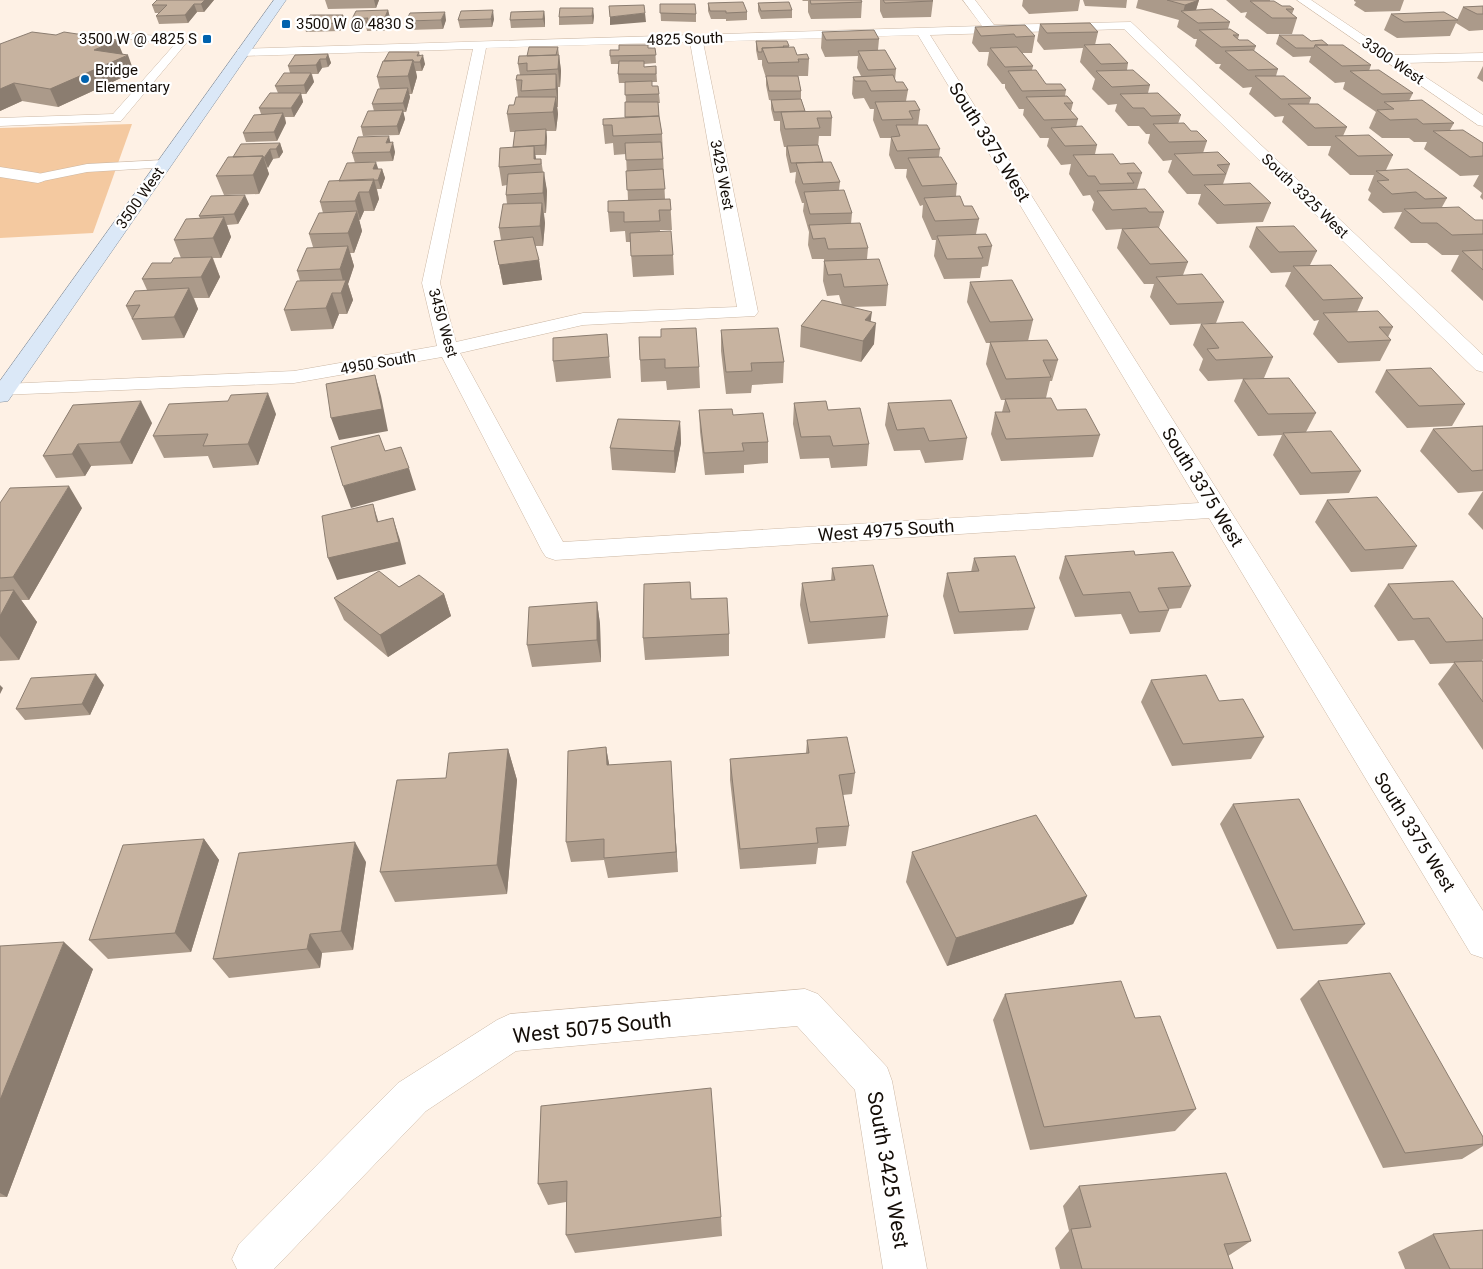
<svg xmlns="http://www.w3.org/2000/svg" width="1483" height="1269" viewBox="0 0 1483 1269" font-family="Roboto,sans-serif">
	<rect width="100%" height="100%" fill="#fef1e5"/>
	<path fill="#f4c9a0" d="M132,124l-39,109 -93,5v-110z"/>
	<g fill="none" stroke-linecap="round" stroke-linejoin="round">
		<g stroke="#ccb8a5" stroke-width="1">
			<path id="lane" d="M133,34l50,4 5,3 -67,80 -121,5v-8l113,-4 62,-70 -46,-5 -1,-2z
				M164,160l7,4 -2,3 -82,5 -49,10 -7,-4 2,-3 54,-11z"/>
		</g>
		<g stroke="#ccb8a5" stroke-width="1">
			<path id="street" d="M963,0h12l19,25 137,-3 352,333v17l-7,-2 -352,-341 -194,6 553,876v47l-12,-4 -262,-436 -654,42 -9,-3 -4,-6 -100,-194 -148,26 -294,12v-10l4,-1 290,-13 143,-25 -15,-63 51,-234 -230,7 -5,-1 -1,-3 1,-3 744,-23zM918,35l281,468 -636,39 -103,-189 123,-28 172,-9 3,-4 -55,-270zM690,42l47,265 -154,6 -127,29 -16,-59 46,-235z
				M1297,0h14l82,55 90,-2v8l-79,2 79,52v11l-5,-1z
				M0,167l38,6 6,2 2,3 -2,3 -6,2 -38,-6z
				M805,989l13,5 69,73 5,14 35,188h-44l-28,-179 -58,-64 -281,25 -90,60 -152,158h-37l-5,-10 7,-15 159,-161 99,-63 13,-6z"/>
		</g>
		<g stroke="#8692a0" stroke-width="1">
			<path id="primary" d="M274,0h12l-278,401 -8,1v-21z"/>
		</g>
		<use href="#lane" fill="#fff" fill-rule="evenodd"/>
		<use href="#street" fill="#fff" fill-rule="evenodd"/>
		<use href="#primary" fill="#dbe8f7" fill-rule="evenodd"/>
	</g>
	<path fill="#ab9a8a" d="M157,0h57l-10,12h-7l-9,11 -29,1 -3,-8 3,-3h-4l-3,-8z
		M325,0h54l-3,8 -48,1z
		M802,0h59l1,2 -1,16 -50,1 -3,-7v-11h-5z
		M880,0h52l1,1 -2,16 -48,1 -3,-7z
		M1023,0h57l-2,11 -49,3 -7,-8z
		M1083,0h44l-1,8 -41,-2z
		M1138,0h61l-3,10 34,12 -2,7 11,6 -1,4 1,1 17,6 -2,5 24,18 -2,7 35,22 -2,6 38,23 -4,9 50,19 -7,15 61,28 -5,9 33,13h8v81l-32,-30 8,-16h-17l-15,-12h-16l-17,-15 8,-16 -19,1 -15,-13 3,-7 -3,-3 6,-15h-24l-22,-20 3,-9h-23l-26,-24 2,-6 -9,1 -26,-23 3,-7 -9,1 -24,-20 2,-4h-5l-21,-18 2,-7h-3l-17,-12 2,-7 -43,-12z
		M1226,0h44v1l12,5 12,3 -2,5 5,4 -5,16h-25l-22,-17 2,-5 -6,1z
		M1354,0h50l-4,11 -35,1 -11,-7 2,-3 -2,-1z
		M708,3l39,9v8l-21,1v-2h-15l-3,-8z
		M758,3l34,7v8l-31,1 -3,-8z
		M660,4l36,10v8l-35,-1z
		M1483,6v24l-14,1 -13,-8 -6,13 -53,2 -13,-8 7,-16 66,6 6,-13z
		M388,10l2,8 -6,13h-17l-1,-5 -12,1 -2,-8z
		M544,11l1,8v8l-34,1 -1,-8z
		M343,15l2,8 -5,8 -34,1 -2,-8z
		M594,16l-1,8 -34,1v-8z
		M494,19l-2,8 -32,1 -2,-8z
		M446,20l-3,9 -35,1 -2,-9z
		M1040,24l58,8 -3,13 33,18 -1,7 23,15 -2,8 33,22 -3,9 29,17 -4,12 27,11 -7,20 48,19 -8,19 -46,2 -19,-20 3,-10h-14l-19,-22 4,-12 -9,1 -15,-18 2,-9h-4l-7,-8h-11l-13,-15 2,-7 -9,1 -16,-16 3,-10 -15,-17 3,-14 -39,2 -7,-9z
		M975,27l60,9 -3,17h-10l11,13 -1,4 14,14 20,6 -1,6 8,7 -2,8 7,8 -2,8 21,18 -2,9 25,10 22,9 -5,16 27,23 -5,16 29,34 -5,13 41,27 -8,21 -46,2 -20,-28 4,-13h-10l-27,-36 5,-19 -16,1 -14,-20 2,-8 -4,-7 -7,1 -14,-22 2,-10 -10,1 -14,-19 2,-8h-9l-17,-23 1,-6h-5l-14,-21v-4h-3l-15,-19 2,-13h-10l-7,-9z
		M822,32l57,7 -1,11 18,19 -1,11 1,2 12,8 -2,11 14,9 -2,15 22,24 -1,8 18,27 -1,12 8,10 15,13 -3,15 16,12 -4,20 -6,1 -2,11 -36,1 -10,-23 2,-16h-4l-10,-23 1,-12 -3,1 -14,-29 1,-8h-12l-6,-14 2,-17h-11l-7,-18 1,-11h-4l-6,-11 -10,1 -2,-5 1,-17 8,-1 -4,-8 1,-12 -33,1 -4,-9z
		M1279,35l49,10 43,20 -2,6 44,22 -4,8 45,22 -4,7 33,13v57l-3,-3 2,-4 -9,-7 6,-11 -19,1 -36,-27 3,-7h-13l-5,-4h-27l-13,-10 7,-16 -33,-23 2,-7 -10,1 -26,-21 2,-6 -18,1 -17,-13z
		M756,41l33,5v1l8,8 12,4 -1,17h-10l3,15v8l4,12 27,7 -1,18h-12l-1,11 5,15 17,20 -1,8 13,23 -1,11 17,24 -1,11 21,26 -2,21 -35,1 19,15 4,22 -13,18 -61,-15 1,-21 41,-21 -3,-10 -12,1 -4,-15 1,-20v-2h-12l-4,-14 1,-13 -6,-21 1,-8h-2l-7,-21 1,-10 -6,1 -4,-18v-8h-2l-4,-17v-9h-6l-3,-12v-9h-2l-3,-15v-7l-4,-13v-5h-4l-2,-10z
		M0,44l123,10 11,18 -76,35 -36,-6 -22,10z
		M558,47l3,24 -1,16h-2v20h-1l1,7 -2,17h-10l1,7 -1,17h-11l1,4h5l2,13 4,19 -1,22h-2l1,10 -2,23h-8l4,14 3,20 -39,5 -9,-44 7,-1 -2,-12 8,-24 -1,-9 1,-10 -5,1 -3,-19 14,-19 2,-16h-5l-3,-18 7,-9 4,-8 -2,-17 4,-5 -2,-11 9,-8z
		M648,48h7l1,15 -12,1v3l12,-1 1,16h-5v4l7,8 1,9h-2l1,13 3,18 3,65h5l2,31h-12v1l13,24 1,20 -41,2 -3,-35h-4l-1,-11 -15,1 -2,-20 20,-12 -2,-46 -12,1 -1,-12 -8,1 -2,-19 22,-7 1,-16 -1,-19h-6l-1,-9 1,-10h-8l-1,-8z
		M419,52l1,4 5,8 -3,7h-6l1,6 -5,17h-3l1,3 -4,15h-3l2,7 -6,16 -36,1 -2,-9 13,-16 -2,-7 8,-15 -3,-12z
		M328,54l3,9 -3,4 -6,1 -4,6h-6l2,8 -8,12h-5l2,8 -9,15h-9l1,6 -9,18 -31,1 -3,-9 18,-19 -2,-6 19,-15 -3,-7 15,-13 -2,-7z
		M1483,66v16l-6,-4z
		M280,143l3,9 -4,6 -6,1 -6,9 2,6 -10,20 -35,1 -8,-19 17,-19z
		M390,143l5,9 -2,9 -24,1 9,7h4l3,9 -4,11h-4l2,10 -5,12h-10l-4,9h-1l3,11 -8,22h-4l4,13 -6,18 5,16 -6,14h-8l-6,15 -42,2 -7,-21 16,-29 -3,-10 16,-24 -4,-13 14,-21 -3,-11 35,-39 -3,-10z
		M249,204l-11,20 -11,1 4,12 -10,21h-8l7,19 -11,21h-15l4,11 -14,29 -42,2 -16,-34 21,-16 -5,-11 29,-16 10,-5 -7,-18 26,-22 -1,-2z
		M1256,227l61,24 -7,14 53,33 -6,14 36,15 -5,10 3,3 -11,21 -42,2 -25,-29 6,-14 -5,1 -29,-35 6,-14 -20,1 -22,-26z
		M970,282l63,38 -5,21 30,19 -6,21h-2l-4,17 11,12 43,25 -7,22 -92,4 -10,-27 4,-22h7l3,-12h-4l-15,-36 4,-21h-4l-19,-41z
		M1201,324l72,33 -9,21 -56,3 -9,-11 4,-11 -10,-14z
		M721,330l63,32 -1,21 -31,2 -1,8 -25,1 -5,-43z
		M607,334l4,44 -55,4 -3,-21z
		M639,337l60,30 1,21 -33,2 -1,-9 -25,1 -1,-22z
		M1386,370l79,34 -13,22 -45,2 -32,-36z
		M1243,379l73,34 -10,19 55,39 -12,22 -49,2 -27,-40 9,-20 -24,1 -24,-35z
		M794,403l75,41 -2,22 -36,2 -2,-10 -29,1 -7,-35z
		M888,403l79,35 -4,22 -38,3 -5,-13 -26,1 -9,-26z
		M73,405l79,18 -20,41 -41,2 -6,10 -29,2 -13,-22z
		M699,410l34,5 35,27v21l-24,2v8l-39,2 -5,-43z
		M276,414l-18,51 -45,3 -5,-12 -44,2 -11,-22z
		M680,421l1,22 -6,30 -63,-3 -2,-22z
		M1483,426v65l-25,2 -38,-42 13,-22z
		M1483,491v39l-15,-16z
		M1327,500l90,46 -14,23 -52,3 -36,-50z
		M0,503l82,5 -53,92h-8l16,22 -18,38 -19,1z
		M1135,555l56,31 -10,22 -12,1v1l-9,22 -30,2 -9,-20 -46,3 -16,-39 6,-22z
		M974,558l61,50 -7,22 -74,4 -11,-38 4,-23 24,-1z
		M832,568l56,48 -3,22 -77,6 -8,-39 2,-22 29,-2z
		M690,582l1,17 38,35v22l-84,4 -2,-22z
		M1388,584l95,35v40l-1,2h1v89l-45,-66 16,-21 -24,1 -16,-24 -16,1 -24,-35z
		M444,594l7,22 -63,41 -44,-37 -10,-22z
		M597,602l3,22 1,38 -69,5 -5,-22z
		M1151,680l68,21 45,36 -13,22 -79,7 -31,-64z
		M104,685l-14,30 -65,5 -9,-11z
		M807,740l48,33 -3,21 -9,1 6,31 -3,20 -28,2 -2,16 -76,5 -10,-89v-21l76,-6z
		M606,747l3,18 63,17 6,90 -70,6 -4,-18 -33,2 -5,-20z
		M508,749l9,31 -10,114 -112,8 -15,-30 66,-94z
		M1233,804l132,120 -18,20 -70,5 -57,-125z
		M204,839l15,21 -28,92 -83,7 -19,-19z
		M912,852l175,44 -14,28 -126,42 -41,-84z
		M366,862l-13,88 -31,3 -2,15 -91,10 -16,-19z
		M0,946l93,23 -86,228h-7z
		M1318,981l165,156v9l-21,13 -79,9 -83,-169z
		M1005,994l130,24 61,91 -21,22 -145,19 -37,-130z
		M541,1106l180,111 1,19 -147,17 -9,-18v-33l-18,3 -10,-21z
		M1079,1186l172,55 -23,15 5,13h-173l-5,-21 14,-17 -6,-25z
		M1433,1234l50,35h-78l-7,-17z"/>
	<path fill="#8b7d70" d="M205,0h9l-10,12 -3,-8z
		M374,0h5l-3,8z
		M1199,0l-5,16 -11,-4 2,-7z
		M194,4l3,8 -9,11 -3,-8z
		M593,8l1,8 -1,8 -1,-8z
		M388,10l2,8 -6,13 -1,-9z
		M493,10l1,9 -2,8 -1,-8z
		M544,11l1,8v8l-2,-8z
		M445,12l1,8 -3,9 -2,-9z
		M645,13l1,9 -36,3v-8z
		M343,15l2,8 -5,8 -2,-8z
		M117,40l7,17 4,-2 6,17 -76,35 -8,-18 44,-39z
		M328,54l3,9 -3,4 -2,-8z
		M423,55l2,9 -3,7 -2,-9z
		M559,55l2,16 -1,16 -2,-18z
		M320,59l2,9 -4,6 -2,-9z
		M413,60l4,17 -5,17 -4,-18z
		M311,73l3,9 -8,12 -2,-9z
		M556,74l2,17v16l-2,-18z
		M14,83l8,18 -22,10v-22z
		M408,88l2,9 -4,15 -3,-9z
		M301,93l2,9 -9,15 -3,-9z
		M556,97l2,17 -2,17 -3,-19z
		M403,110l2,9 -6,16 -2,-9z
		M283,113l3,10 -9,18 -3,-9z
		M546,129l1,9 -1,17 -1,-10z
		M389,136l2,9 -2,7 -3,-9z
		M393,142l2,10 -2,9 -3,-9z
		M280,143l3,9 -4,6 -3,-9z
		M534,146l3,19 -3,-6z
		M270,149l3,10 -5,9 -4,-10z
		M263,156l6,18 -10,20 -6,-19z
		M376,162l3,9 -6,-2z
		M382,169l3,9 -4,11 -3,-9z
		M544,172l3,19 -1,22 -3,-20z
		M374,179l5,20 -5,12 -5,-19z
		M359,192l5,19 -4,9 -5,-19z
		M245,195l4,9 -11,20 -4,-10z
		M542,203l3,20 -2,23 -3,-20z
		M357,211l5,20 -8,22 -6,-20z
		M224,217l7,20 -10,21 -8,-20z
		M348,246l6,20 -6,18 5,16 -6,14 -6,-21 3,-8 -4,-16z
		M212,257l8,20 -11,21 -8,-21z
		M539,260l3,20 -39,5 -4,-20z
		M189,288l9,21 -14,29 -10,-21z
		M332,293l7,21 -6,15 -7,-21z
		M872,312l-3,21 -6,8 2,-21z
		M876,323l-2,21 -13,18 2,-21z
		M375,375l6,21 7,35 -49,9 -8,-22z
		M268,393l8,21 -18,51 -10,-21z
		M141,401l11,22 -20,41 -12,-22z
		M680,421l1,22 -6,30 -1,-22z
		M78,444l13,22 -6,10 -13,-22z
		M409,468l7,22 -65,18 -8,-22z
		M69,486l13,22 -53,92 -16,-23z
		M373,504l7,23 -3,-5z
		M393,518l7,22 6,24 -69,16 -9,-22z
		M14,590l23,32 -18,38 -19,-24v-20z
		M444,594l7,22 -63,41 -8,-22z
		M597,602l3,22 1,38 -4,-22z
		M96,674l8,11 -14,30 -8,-11z
		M0,685l3,3 -3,6z
		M606,747l4,22 -3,-4z
		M508,749l9,31 -10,114 -10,-29z
		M671,761l1,21 6,90 -2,-20z
		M204,839l15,21 -28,92 -16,-19z
		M355,842l11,20 -13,88 -12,-19z
		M1087,896l-14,28 -126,42 9,-28z
		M310,934l12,19 -2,15 -13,-19z
		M64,942l29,27 -86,228 -7,-4v-93z"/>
	<path fill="#c7b3a0" stroke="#8b7d70" d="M157,0h48l-4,4h-7l-9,11 -29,1 11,-11h-15z
		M810,0h51l1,2 -51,2z
		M883,0h49l1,1 -48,2z
		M1167,0h32l-14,5z
		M1250,1h24l8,5h8l4,3h-8l11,9h-25z
		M743,2l4,10 -21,1v-2h-16l-2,-8z
		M789,2l3,8 -31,1 -3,-8z
		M660,4h35l1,10 -36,-1z
		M644,5l1,8 -35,4 -1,-11z
		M1483,6v8h-6l-14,-7z
		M560,8h33l-1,8 -33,1z
		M1212,9l18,13 -32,1 -17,-12z
		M388,10l-5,12 -17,1 2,-5 -16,1 4,-8z
		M493,10l-2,9 -33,1 3,-9z
		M544,11l-1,8 -33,1 1,-8z
		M445,12l-4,8 -35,1 4,-8z
		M1444,12l14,8 -54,2 -13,-8z
		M310,15h33l-5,8 -34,1z
		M1090,23l8,9 -51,1 -7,-9z
		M1025,25l10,11 -19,1 -2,-3 -33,2 -6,-9z
		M1230,29l9,6h-6l6,5h9l8,6 -35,1 -22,-17z
		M874,30l5,9 -53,1 -4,-8z
		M32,32l24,3 8,-3 53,8 -23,10 34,5 -78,34 -36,-6 -14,6v-45z
		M1279,35h24l8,6 11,-1 6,5h-13l-1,3h-18z
		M756,41h31l2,5h-6l1,1 -22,1v4h-4z
		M1110,44l18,19 -27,1 -17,-19z
		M619,45h29v3h7l1,7 -46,1v-6h9z
		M1315,45h28l28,20 -29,1z
		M529,47h29l-2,8 -29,1z
		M794,47l3,8 10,-1 2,5h-11l1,3 -31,1 -6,-15z
		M1017,47l16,19 -28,1 -15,-19z
		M885,50l11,19 -28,1 -10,-19z
		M1253,50l25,19 -30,1 -23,-19z
		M389,52h30l-2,4 6,-1 -3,7h-6l-1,-2 -29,1z
		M328,54l-2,5h-6l-4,6 -28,1 7,-11z
		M559,55l-1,14 -31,2v-8l-9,1 1,-8z
		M413,60l-5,16 -31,1 6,-16z
		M619,61h25v6l12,-1v8h-38z
		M1036,70l10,14h15l5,6 -44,1 -14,-20z
		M1133,70l17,15 -38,2 -16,-16z
		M1379,70l34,23 -31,1 -32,-23z
		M284,73h27l-7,12 -29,1z
		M556,74v15l-35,2 1,-11h-6l1,-5z
		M893,75l3,7h7l5,8 -37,1 -5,-10h-11l-2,-4z
		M766,76h32l3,15h-32z
		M1255,76h29l27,22 -30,1z
		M652,81v5h6l1,8 -34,1v-13z
		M408,88l-5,15 -31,1 6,-15z
		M270,93h31l-10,15h-32z
		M1158,93l23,22 -30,1 -7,-8h-11l-13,-14z
		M1067,96l6,7h-9l14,16 -34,1 -18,-23z
		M516,97h40l-3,15 -46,2 2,-9h5z
		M801,99l4,12 -31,1 -3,-12z
		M1422,100l32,23 -31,1 -6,-5 -27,1 -13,-10 17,-1 -10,-7z
		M915,101l5,9 -11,1 4,8 -31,1 -7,-18z
		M625,102h33l1,14 -34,1z
		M1288,104h30l29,23 -32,1z
		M403,110l-6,16 -36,1 7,-16z
		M830,111l2,7h-15l3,10 -35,1 -4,-17z
		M283,113l-9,19 -31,1 11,-18z
		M659,116l3,18 -49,2 -1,-11h-9v-6z
		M1184,123l7,8h6l10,10 -38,1 -16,-18z
		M896,125h31l13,24 -43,2 -6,-14 9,-1z
		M1082,126l15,19 -32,1 -14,-18z
		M546,129l-1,16 -32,2 2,-16z
		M1463,130l20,13v13l-13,1 -37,-26z
		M1369,135l24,20 -35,1 -23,-20z
		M389,136l-3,7 7,-1 -3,10 -38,1 6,-16z
		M661,142l2,17 -37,1 -1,-17z
		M280,143l-4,6h-6l-6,9 -1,-2 -30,1 8,-13z
		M818,145l5,17 -32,1 -4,-17z
		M534,146v13h7v5l-42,3 1,-19z
		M1218,152l12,12 -13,1 9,9 -33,1 -19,-21z
		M1113,154l7,10 14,-1 8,10h-15l7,10 -34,1 -5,-8h-7l-15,-21z
		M263,156l-10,19 -37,1 12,-19z
		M941,157l16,27 -35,2 -14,-28z
		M376,162l-3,7h9l-4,11 -39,1 8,-18z
		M831,162l9,20 -37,2 -7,-21z
		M663,169l2,20 -38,1 -1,-19z
		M1408,169l39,29 -22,1 -9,-7 -24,2 -15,-13 12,-1 -13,-9z
		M544,172l-1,21 -37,2 2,-21z
		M374,179l-5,13h-10l-4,9 -35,1 9,-21z
		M1250,183l21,20 -47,2 -20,-20z
		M1145,189l19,23h-15l-3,-4 -34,2 -15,-19z
		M844,190l8,23 -42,1 -6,-22z
		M245,195l-11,19 -35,2 12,-20z
		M960,196l4,10h8l7,13 -44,2 -11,-23z
		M670,199l1,11h-12l1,11 -36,1v-10h-16v-11z
		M542,203l-2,23 -41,2 4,-24z
		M1459,207l16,13h8v14l-31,1 -15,-12h-16l-17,-14z
		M357,211l-9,22 -39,1 10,-21z
		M224,217l-11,21 -39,2 12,-21z
		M860,223l8,25 -40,1 -3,-11 -12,1 -4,-14z
		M1294,226l23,25 -38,1 -23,-25z
		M1158,227l30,35 -38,2 -28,-35z
		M671,231l2,24 -42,1 -1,-23z
		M986,234l6,12 -14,1 5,11 -36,1 -10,-23z
		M533,237l6,23 -40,5 -5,-24z
		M348,246l-8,23 -43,2 10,-23z
		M1483,250v20l-21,-19z
		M212,257l-11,20 -59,2 10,-16h19l3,-5z
		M879,259l9,26 -44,2 -3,-13 -13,1 -4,-14z
		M1331,265l32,33 -40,2 -30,-34z
		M1202,274l22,28 -47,2 -21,-27z
		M346,280l-5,13h-9l-6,15 -42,2 13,-29z
		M1012,280l21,40 -43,2 -20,-40z
		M189,288l-15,29 -42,2 8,-14 -14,1 9,-15z
		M822,300l50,12 -7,8 11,3 -13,18 -62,-15z
		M1378,311l15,16h-14l12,13 -43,2 -25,-29z
		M1243,322l30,35 -57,3 -9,-11 12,-1 -18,-24z
		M696,328l3,39 -34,1v-9l-25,1 -1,-23h22v-8z
		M778,328l6,34 -33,1 1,8 -26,1 -5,-42z
		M607,334l2,23 -56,4v-23z
		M1047,340l11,20h-15l8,17 -45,2 -16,-37z
		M1431,368l34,36 -46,2 -33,-36z
		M375,375l7,34 -51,9 -5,-34z
		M1289,378l27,35 -48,1 -25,-35z
		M268,393l-20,51 -45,2 5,-12 -55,2 16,-32 59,-3 3,-6z
		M1051,398l6,12 29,-1 14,26 -94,4 -11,-27h15l-5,-13z
		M951,400l16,38 -38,3 -5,-13 -27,2 -9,-27z
		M141,401l-21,41 -42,2 -6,10 -29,2 30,-51z
		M826,401l2,9 32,-2 9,36 -36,2 -3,-10 -29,1 -7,-34z
		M732,409l1,6 30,-2 5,29 -26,1 2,8 -40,2 -5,-43z
		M618,419l62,2 -6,30 -64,-3z
		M1483,426v44l-11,1 -39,-42z
		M1331,431l30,40 -50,2 -28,-40z
		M379,435l6,16 16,-4 8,21 -66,18 -12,-39z
		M69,486l-56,91 -13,1v-75l10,-15z
		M1377,497l40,49 -52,4 -38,-50z
		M373,504l4,18 16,-4 6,24 -71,16 -6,-42z
		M1134,551l1,4 38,-3 18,34 -33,2 11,22 -30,2 -9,-20 -47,3 -18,-39z
		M1015,556l20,52 -76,4 -12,-39 32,-2 -5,-13z
		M873,565l15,51 -78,6 -8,-39 33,-3 -3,-12z
		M379,571l20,16 20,-12 25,19 -64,41 -46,-37z
		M1453,581l30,38v21l-37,2 -17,-24 -16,1 -25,-35z
		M690,582l1,17 36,-1 2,36 -86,4 1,-54z
		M14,590l-14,26v-25z
		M597,602v38l-70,5 2,-38z
		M1483,661v41l-29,-40z
		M96,674l-14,30 -66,5 15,-31z
		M1206,675l13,26 24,-2 21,38 -81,7 -32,-64z
		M847,737l8,36 -16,2 10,51 -33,2 2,15 -78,6 -10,-90 79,-6 -2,-13z
		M606,747l1,18 64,-4 5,91 -72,6v-19l-38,3 2,-91z
		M508,749l-11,116 -117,7 17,-92 49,-2 3,-25z
		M1299,799l66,125 -72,6 -60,-126z
		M1036,815l51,81 -131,42 -44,-86z
		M204,839l-29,94 -86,7 34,-95z
		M355,842l-14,89 -31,3 -3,15 -94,10 26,-106z
		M64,942l-64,158v-154z
		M1390,973l93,164v7l-78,9 -87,-172z
		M1121,981l14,37 25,-2 36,93 -152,18 -39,-133z
		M711,1088l10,129 -155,18 1,-54 -29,3 3,-78z
		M1226,1173l25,68 -27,3 9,25h-151l-11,-40 20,-2 -12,-41z
		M1483,1230v39h-33l-17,-35z"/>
	<g fill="#0062ae" stroke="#fff" stroke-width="2">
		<rect x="281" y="19" width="10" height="10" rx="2.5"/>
		<rect x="202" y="34" width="10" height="10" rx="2.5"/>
		<circle cx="85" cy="79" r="5"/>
	</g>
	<g text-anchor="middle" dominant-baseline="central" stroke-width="4.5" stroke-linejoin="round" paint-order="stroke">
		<g font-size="15" fill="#140d07" stroke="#fff" text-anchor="start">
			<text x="296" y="24">3500 W @ 4830 S</text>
			<text x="197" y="39" text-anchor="end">3500 W @ 4825 S</text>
			<text x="95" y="70">Bridge<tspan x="95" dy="17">Elementary</tspan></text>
		</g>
		<g font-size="15" fill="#140d07" stroke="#fff">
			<text transform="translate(685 39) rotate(-2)">4825 South</text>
			<text transform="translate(1393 61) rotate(34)">3300 West</text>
			<text transform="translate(722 175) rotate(79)">3425 West</text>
			<text transform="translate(1305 196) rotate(44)">South 3325 West</text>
			<text transform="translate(140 198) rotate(-55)">3500 West</text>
			<text transform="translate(443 323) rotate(74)">3450 West</text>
			<text transform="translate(378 363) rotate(-10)">4950 South</text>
		</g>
		<g font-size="18" fill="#140d07" stroke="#fff">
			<text transform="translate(990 142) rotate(58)">South 3375 West</text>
			<text transform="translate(1203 487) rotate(58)">South 3375 West</text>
			<text transform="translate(886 530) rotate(-4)">West 4975 South</text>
			<text transform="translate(1415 832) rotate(58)">South 3375 West</text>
		</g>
		<g font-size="21" fill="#140d07" stroke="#fff">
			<text transform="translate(592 1028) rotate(-6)">West 5075 South</text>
			<text transform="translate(888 1170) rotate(80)">South 3425 West</text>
		</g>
	</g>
</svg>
